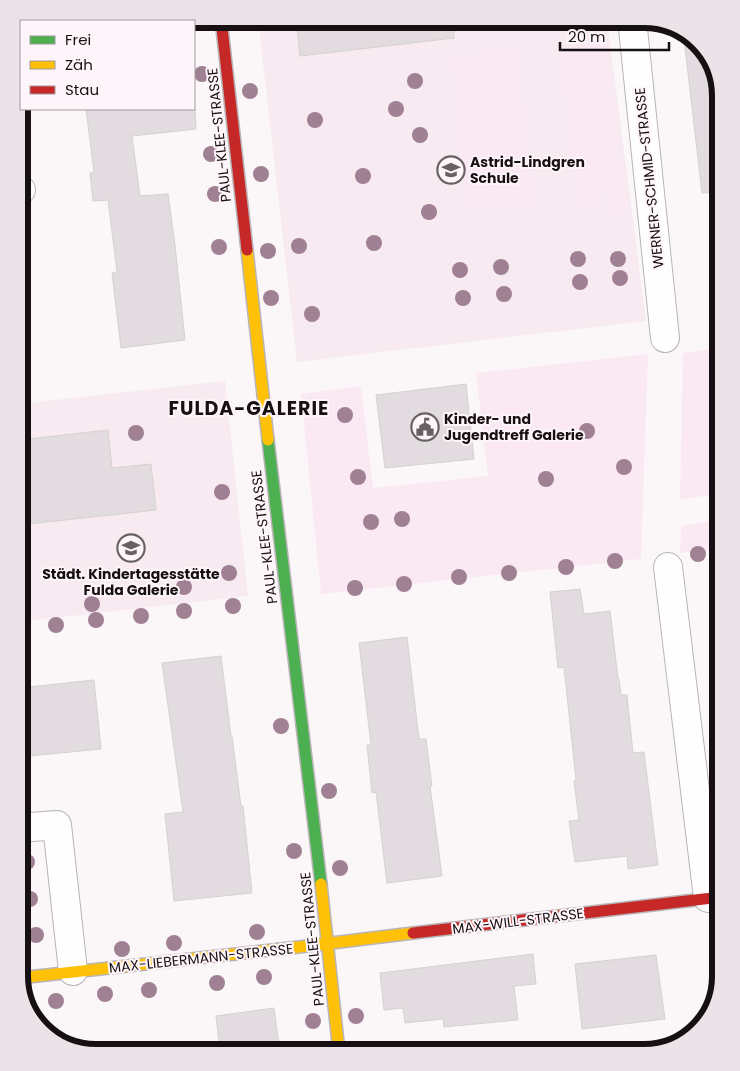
<svg xmlns="http://www.w3.org/2000/svg" width="740" height="1071" viewBox="0 0 740 1071" font-family="Poppins,sans-serif">
	<rect width="100%" height="100%" fill="#fbf7f9"/>
	<path fill="#f7eaf0" d="M258,19h349l39,302 -349,41z
		M225,381l23,215 -229,26v-218z"/>
	<path fill="#fae9f2" d="M580,19h23l24,195 -20,3 -20,-141 13,131 -23,3 -18,-158 25,-2z
		M517,48l20,157 -71,7 -16,-157z
		M721,348v145l-41,7 3,-147z
		M648,354l-7,205 -320,35 -20,-200 60,-8 12,102 115,-12 -12,-103z
		M721,519v30l-41,4 1,-27z"/>
	<path fill="#e2dce0" stroke="#d6d0d3" d="M296,19h157l1,19 -154,18z
		M683,30l4,2 24,26 10,38v96l-19,1z
		M86,109h109l1,20 -64,7 8,60 28,-2 7,51 10,95 -64,8 -9,-75 5,-1 -9,-72 -15,1 -3,-28 4,-1z
		M466,384l8,75 -89,9 -9,-73z
		M108,430l4,38 39,-4 5,46 -137,15v-85z
		M580,589l4,25 26,-3 8,68h1l2,16h6l6,58 11,-1 14,113 -30,4 -1,-13 -52,6 -6,-41 10,-1 -5,-39 2,-1 -12,-113 -6,1 -8,-76z
		M407,637l12,102h7l6,47h-2l12,90 -55,7 -11,-91 -4,1 -5,-48h4l-12,-102z
		M221,656l10,80h1l9,70h2l9,87 -78,8 -9,-87 18,-2 -21,-149z
		M94,680l7,69 -82,8v-69z
		M533,954l3,30 -22,2 4,34 -74,7 -1,-8 -38,4 -2,-15 -19,2 -4,-37z
		M656,955l9,64 -83,10 -7,-65z
		M274,1008l6,44h-60l-4,-36z"/>
	<g fill="none" stroke-linecap="round" stroke-linejoin="round">
		<g stroke="#b9b4b6" stroke-width="30">
			<path id="street" d="M632,19l33,319
				M19,190h2
				M668,567l40,331
				M19,828l38,-3 16,146"/>
		</g>
		<g stroke="#b9b4b6" stroke-width="14">
			<path id="fast" d="M268,440l53,444"/>
		</g>
		<g stroke="#b9b4b6" stroke-width="14">
			<path id="slow" d="M247,250l21,190
				M321,884l18,168
				M19,978l280,-31 114,-14"/>
		</g>
		<g stroke="#b9b4b6" stroke-width="14">
			<path id="jam" d="M221,19l26,231
				M413,933l308,-36"/>
		</g>
		<use href="#street" stroke="#fefefe" stroke-width="28"/>
		<use href="#fast" stroke="#4caf50" stroke-width="11"/>
		<use href="#slow" stroke="#ffc107" stroke-width="11"/>
		<use href="#jam" stroke="#c62828" stroke-width="11"/>
	</g>
	<g fill="#a08093">
		<circle cx="202" cy="74" r="8"/>
		<circle cx="415" cy="81" r="8"/>
		<circle cx="250" cy="91" r="8"/>
		<circle cx="396" cy="109" r="8"/>
		<circle cx="315" cy="120" r="8"/>
		<circle cx="420" cy="135" r="8"/>
		<circle cx="211" cy="154" r="8"/>
		<circle cx="261" cy="174" r="8"/>
		<circle cx="363" cy="176" r="8"/>
		<circle cx="215" cy="194" r="8"/>
		<circle cx="429" cy="212" r="8"/>
		<circle cx="374" cy="243" r="8"/>
		<circle cx="299" cy="246" r="8"/>
		<circle cx="219" cy="247" r="8"/>
		<circle cx="268" cy="251" r="8"/>
		<circle cx="578" cy="259" r="8"/>
		<circle cx="618" cy="259" r="8"/>
		<circle cx="501" cy="267" r="8"/>
		<circle cx="460" cy="270" r="8"/>
		<circle cx="620" cy="278" r="8"/>
		<circle cx="580" cy="282" r="8"/>
		<circle cx="504" cy="294" r="8"/>
		<circle cx="271" cy="298" r="8"/>
		<circle cx="463" cy="298" r="8"/>
		<circle cx="312" cy="314" r="8"/>
		<circle cx="345" cy="415" r="8"/>
		<circle cx="587" cy="431" r="8"/>
		<circle cx="136" cy="433" r="8"/>
		<circle cx="624" cy="467" r="8"/>
		<circle cx="358" cy="477" r="8"/>
		<circle cx="546" cy="479" r="8"/>
		<circle cx="222" cy="492" r="8"/>
		<circle cx="402" cy="519" r="8"/>
		<circle cx="371" cy="522" r="8"/>
		<circle cx="698" cy="554" r="8"/>
		<circle cx="615" cy="561" r="8"/>
		<circle cx="566" cy="567" r="8"/>
		<circle cx="229" cy="573" r="8"/>
		<circle cx="509" cy="573" r="8"/>
		<circle cx="459" cy="577" r="8"/>
		<circle cx="404" cy="584" r="8"/>
		<circle cx="184" cy="587" r="8"/>
		<circle cx="355" cy="588" r="8"/>
		<circle cx="92" cy="604" r="8"/>
		<circle cx="233" cy="606" r="8"/>
		<circle cx="184" cy="611" r="8"/>
		<circle cx="141" cy="616" r="8"/>
		<circle cx="96" cy="620" r="8"/>
		<circle cx="56" cy="625" r="8"/>
		<circle cx="281" cy="726" r="8"/>
		<circle cx="329" cy="791" r="8"/>
		<circle cx="294" cy="851" r="8"/>
		<circle cx="27" cy="862" r="8"/>
		<circle cx="340" cy="868" r="8"/>
		<circle cx="30" cy="899" r="8"/>
		<circle cx="257" cy="932" r="8"/>
		<circle cx="36" cy="935" r="8"/>
		<circle cx="174" cy="943" r="8"/>
		<circle cx="122" cy="949" r="8"/>
		<circle cx="264" cy="977" r="8"/>
		<circle cx="217" cy="983" r="8"/>
		<circle cx="149" cy="990" r="8"/>
		<circle cx="105" cy="994" r="8"/>
		<circle cx="56" cy="1001" r="8"/>
		<circle cx="356" cy="1016" r="8"/>
		<circle cx="313" cy="1021" r="8"/>
	</g>
	<defs>
		<g id="school-ring" transform="scale(1.4375)"><circle r="9.5" fill="#fdf5f9" stroke="#676164" stroke-width="1.5"/><path d="M0-5L7-2L0 1L-7-2ZM-4 1L0 2.5L4 1V4Q0 6-4 4Z" fill="#676164"/></g>
		<g id="civic-ring" transform="scale(1.4375)"><circle r="9.5" fill="#fdf5f9" stroke="#676164" stroke-width="1.5"/><path d="M-.6-6.5H3V-4.5H.6V-3L4-1V1h2V6H-6V1h2V-1L-.6-3ZM-1.2 2.5V6h2.4V2.5Z" fill="#676164"/></g>
	</defs>
	<g fill-rule="evenodd">
		<use href="#school-ring" x="451" y="170"/>
		<use href="#civic-ring" x="425" y="427"/>
		<use href="#school-ring" x="131" y="548"/>
	</g>
	<g text-anchor="middle" dominant-baseline="central" stroke-width="4" stroke-linejoin="round" paint-order="stroke">
		<g font-size="14" fill="#171013" stroke="#fdf5f9">
			<text transform="translate(219 135) rotate(-96)">PAUL-KLEE-STRASSE</text>
			<text transform="translate(649 178) rotate(-96)">WERNER-SCHMID-STRASSE</text>
			<text transform="translate(264 537) rotate(-97)">PAUL-KLEE-STRASSE</text>
			<text transform="translate(518 921) rotate(-7)">MAX-WILL-STRASSE</text>
			<text transform="translate(312 939) rotate(-96)">PAUL-KLEE-STRASSE</text>
			<text transform="translate(201 958) rotate(-6)">MAX-LIEBERMANN-STRASSE</text>
		</g>
		<g font-size="14" font-weight="bold" fill="#171013" stroke="#fdf5f9" text-anchor="start">
			<text x="470" y="162">Astrid-Lindgren<tspan x="470" dy="16">Schule</tspan></text>
			<text x="444" y="419">Kinder- und<tspan x="444" dy="16">Jugendtreff Galerie</tspan></text>
			<text x="131" y="574" text-anchor="middle">Städt. Kindertagesstätte<tspan x="131" dy="16">Fulda Galerie</tspan></text>
		</g>
		<g font-size="19" font-weight="bold" letter-spacing="1" fill="#171013" stroke="#fdf5f9">
			<text x="249" y="408">FULDA-GALERIE</text>
		</g>
	</g>
	<path d="M0 0H740V1071H0ZM96 28H644A68 68 0 0 1 712 96V976A68 68 0 0 1 644 1044H96A68 68 0 0 1 28 976V96A68 68 0 0 1 96 28Z" fill="#ebe3e7" fill-rule="evenodd"/>
	<path fill="none" stroke="#171013" stroke-width="6" d="M96 28H644A68 68 0 0 1 712 96V976A68 68 0 0 1 644 1044H96A68 68 0 0 1 28 976V96A68 68 0 0 1 96 28Z"/>
	<rect x="20" y="20" width="175" height="90" fill="#fdf5f9" stroke="#a1999d"/>
	<rect x="30" y="36" width="25" height="8" fill="#4caf50" stroke="#a1999d"/>
	<text x="65" y="45" font-size="15" fill="#171013">Frei</text>
	<rect x="30" y="61" width="25" height="8" fill="#ffc107" stroke="#a1999d"/>
	<text x="65" y="70" font-size="15" fill="#171013">Zäh</text>
	<rect x="30" y="86" width="25" height="8" fill="#c62828" stroke="#a1999d"/>
	<text x="65" y="95" font-size="15" fill="#171013">Stau</text>
	<path d="M560 42v8h109v-8" fill="none" stroke="#171013" stroke-width="2.5"/>
	<text x="568" y="42" font-size="15" fill="#171013" stroke="#fdf5f9" stroke-width="4" paint-order="stroke">20 m</text>
</svg>
